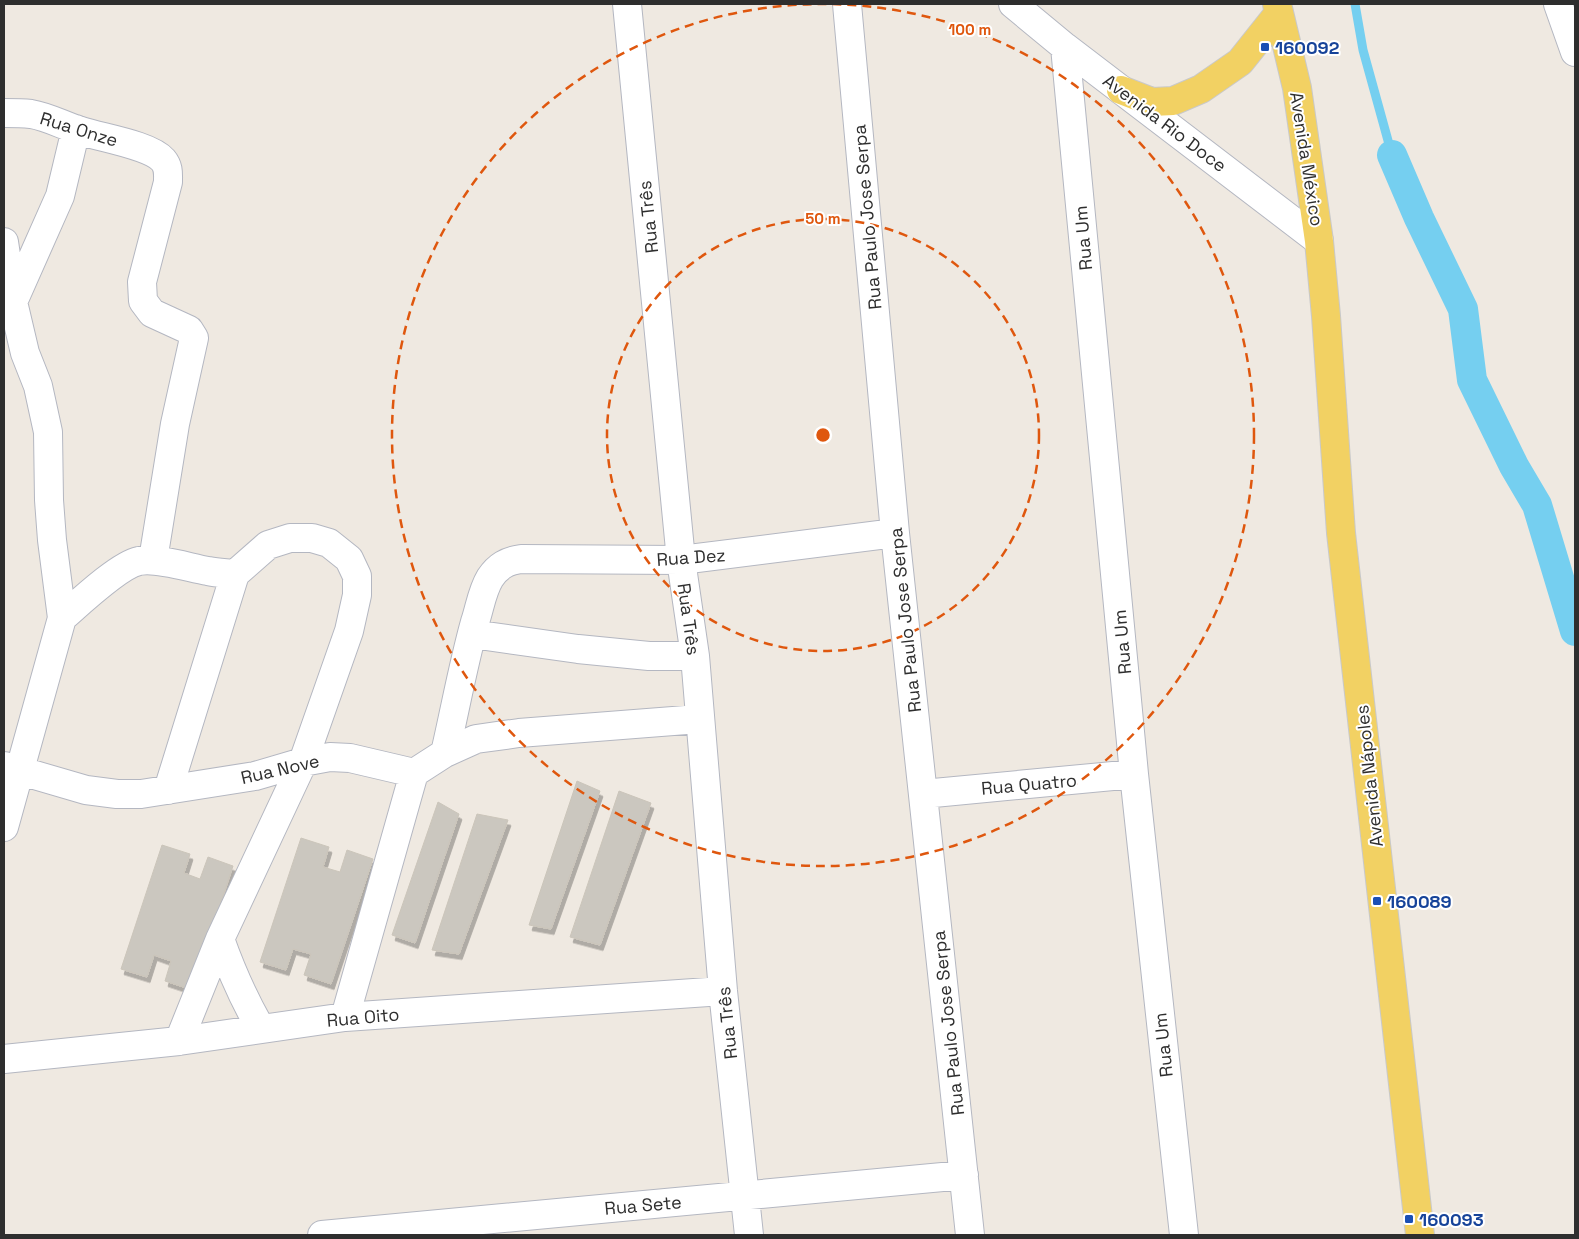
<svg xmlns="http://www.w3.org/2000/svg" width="1579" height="1239" viewBox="0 0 1579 1239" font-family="'Space Grotesk',sans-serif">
	<defs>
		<filter id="shadow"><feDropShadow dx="3" dy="5.5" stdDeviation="0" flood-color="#0004"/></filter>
	</defs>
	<rect width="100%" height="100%" fill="#efe9e1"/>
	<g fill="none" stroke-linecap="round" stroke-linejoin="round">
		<path stroke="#75cff0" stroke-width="9" d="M1355,4l8,46 29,105"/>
		<path stroke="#75cff0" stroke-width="30" d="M1392,155l27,63 44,91 9,71 42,86 23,39 38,126"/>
	</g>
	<path fill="#cbc7bf" stroke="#cbc5ba" filter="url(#shadow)" d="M577,781l23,10 -49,138 -22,-4z
		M619,791l32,12 -51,142 -30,-8z
		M438,802l21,12 -44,129 -23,-8z
		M477,814l31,6 -49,134 -27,-4z
		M301,838l28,9 -6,20 17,5 7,-22 26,9 -42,125 -27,-9 7,-21 -18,-5 -7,21 -26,-8z
		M162,845l28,9 -6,19 16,6 8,-22 25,9 -41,124 -27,-9 6,-20 -17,-6 -7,22 -26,-8z"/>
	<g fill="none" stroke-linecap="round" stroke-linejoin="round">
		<g stroke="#b4b7c1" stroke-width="30">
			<path id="minor" d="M627,4l54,556 14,96 28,335 26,244
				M847,4l48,529 75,702
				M1013,4l52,43 254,194
				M1558,4l17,48
				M1065,47l69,727 50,461
				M4,113c9,0 18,0 27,1 18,3 33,12 50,17 21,7 69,14 82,29 6,7 5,14 5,22l-26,100 1,19 9,12 37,17 5,8 -19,86 -22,136
				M4,242l9,60 12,51 13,33 10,46 1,68 3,40 10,78 -58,209
				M13,302l47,-106 16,-67
				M62,618c16,-14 57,-53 77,-57 17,-4 51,7 69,10 9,2 18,2 27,3l33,-29 22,-7h22l17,5 20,16 8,17v19l-8,36 -46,131 -83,177 -41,102
				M472,634l106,15 71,7h46
				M445,753c10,-43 18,-88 30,-131 5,-15 7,-31 15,-44 8,-12 17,-17 31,-19l160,1 214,-27
				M4,766l82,24 31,4h24l114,-18 48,-14 27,-5 20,1 64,15 31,-20 31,-14 43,-6 180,-14
				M168,790l67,-216
				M923,794l211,-20
				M220,939c12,34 23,59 41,90
				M345,1017l69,-244
				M4,1059l175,-18 166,-24 378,-26
				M322,1235l642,-60"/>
		</g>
		<g stroke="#c9c9c9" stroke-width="30">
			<path id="major" d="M1277,4l20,84 22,153 7,75 15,217 79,702
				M1121,90l31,12 21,-1 28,-12 39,-27 39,-49"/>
		</g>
		<use href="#minor" stroke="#fff" stroke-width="28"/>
		<use href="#major" stroke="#f2d163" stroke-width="28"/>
	</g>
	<g fill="none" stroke="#df570e" stroke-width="2.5" stroke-dasharray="9 6">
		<circle cx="823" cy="435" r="216"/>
		<circle cx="823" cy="435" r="431"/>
	</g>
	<g fill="#1a4fb4" stroke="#fff" stroke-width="2">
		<rect x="1260" y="42" width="10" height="10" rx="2.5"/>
		<rect x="1372" y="896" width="10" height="10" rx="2.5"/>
		<rect x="1404" y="1214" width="10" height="10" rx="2.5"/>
	</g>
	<g text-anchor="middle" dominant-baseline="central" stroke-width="4" stroke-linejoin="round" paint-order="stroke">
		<g font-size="18" font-weight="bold" fill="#164399" stroke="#fff" text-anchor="start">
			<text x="1275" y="47">160092</text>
			<text x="1387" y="901">160089</text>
			<text x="1419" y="1219">160093</text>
		</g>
		<g font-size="18" fill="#2e2e2e" stroke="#fff">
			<text transform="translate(1165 123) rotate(37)">Avenida Rio Doce</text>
			<text transform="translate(79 129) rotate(17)">Rua Onze</text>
			<text transform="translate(1307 159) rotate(81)">Avenida México</text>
			<text transform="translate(648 217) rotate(-96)">Rua Três</text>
			<text transform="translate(867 217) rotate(-95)">Rua Paulo Jose Serpa</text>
			<text transform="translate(1083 238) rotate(-95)">Rua Um</text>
			<text transform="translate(691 557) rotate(-4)">Rua Dez</text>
			<text transform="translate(689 619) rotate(82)">Rua Três</text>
			<text transform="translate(905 620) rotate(-96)">Rua Paulo Jose Serpa</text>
			<text transform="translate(1122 642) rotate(-95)">Rua Um</text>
			<text transform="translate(280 769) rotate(-13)">Rua Nove</text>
			<text transform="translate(1369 776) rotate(-96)">Avenida Nápoles</text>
			<text transform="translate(1029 784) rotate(-5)">Rua Quatro</text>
			<text transform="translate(363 1017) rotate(-5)">Rua Oito</text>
			<text transform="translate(727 1023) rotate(-96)">Rua Três</text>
			<text transform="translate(948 1023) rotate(-96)">Rua Paulo Jose Serpa</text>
			<text transform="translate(1163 1045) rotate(-96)">Rua Um</text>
			<text transform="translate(643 1205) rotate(-5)">Rua Sete</text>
		</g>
	</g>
	<circle cx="823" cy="435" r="8" fill="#df570e" stroke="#fff" stroke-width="2.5"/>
	<g font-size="15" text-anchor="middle" font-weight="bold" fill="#df570e" stroke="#fff" stroke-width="4" stroke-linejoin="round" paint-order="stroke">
		<text x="970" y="35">100 m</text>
		<text x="823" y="224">50 m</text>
	</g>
	<rect width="1579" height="1239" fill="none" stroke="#2e2e2e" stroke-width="10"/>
</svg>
